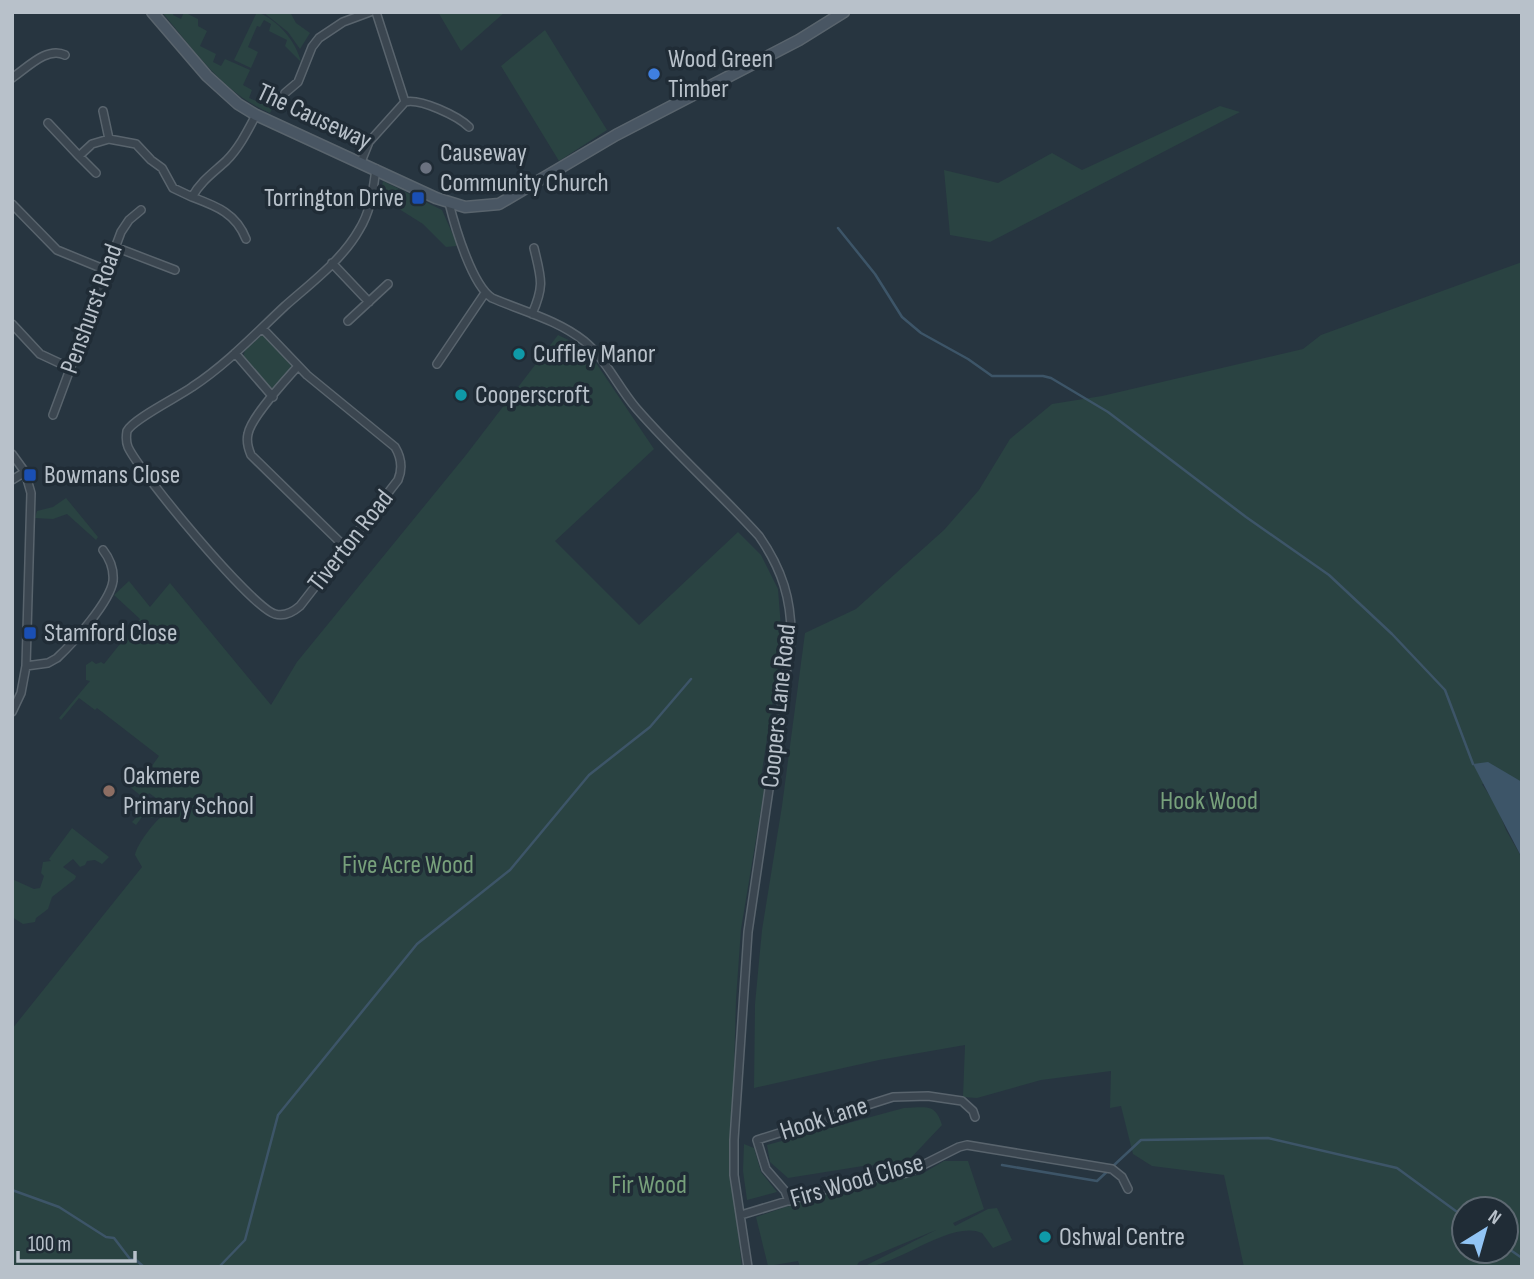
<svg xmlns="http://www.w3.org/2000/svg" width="1534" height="1279" viewBox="0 0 1534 1279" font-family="'Sofia Sans Condensed',sans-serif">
	<rect width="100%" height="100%" fill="#273540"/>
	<path fill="#2a4342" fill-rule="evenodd" d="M162,12h12l-1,3 8,4 3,-7 14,7v7l9,5 -7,15 16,8 -3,8 8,4 4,-7 25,11 -7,15 9,5 -3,8 9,4 3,-7 17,2 -8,16c-47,-20 -76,-63 -108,-101z
		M257,12c21,8 39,29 44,50l-16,-16 2,-6 -18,-9 2,-7 -7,-4 -4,7 -3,-1 -9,21 10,5 -7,16 -17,-8z
		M263,12h27l6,11 14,10 -10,16 -12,-17z
		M438,12h67l-44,39z
		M545,30l62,100 -48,31 -58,-95z
		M1220,106l20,6 -250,130 -40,-7 -6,-65 54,13 54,-30 30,17z
		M383,181l59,29 15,34 -1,2 -10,1 -23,-23 -43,-27z
		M1522,262v520l-4,-2 -36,4 15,23 9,23 16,28v409h-278l-20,-92 -72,-9 -19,-12 -12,-48 -11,2 1,-37 -70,9 -64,18 -14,-1 2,-52 -86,15 -125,28 1,-84 7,-74 20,-124 23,-173 51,-24 88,-79 35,-40 31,-51 42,-35 50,-8 201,-47 18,-14zM1464,1209h42v42h-42z
		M558,335l19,9 15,13 62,92 -99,92 84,84 99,-93 23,23 17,34 4,52 -22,143 5,1 -24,144 -5,70 -5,176 11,92h-730v-238l130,-162 -7,-12c2,-11 21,-36 31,-42l-6,-3 -6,8 -12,-1 -6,8 -4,-3 18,-19 10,7v-9l-11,-8 -4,6 -25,-20 2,-2 15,10 22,-31 -62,-48 -2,2 -16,-12 -18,22 -2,-2 31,-37 -4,-1v-15l6,-4 4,3 5,-2 3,2 36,-45 -26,-24 15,-14 21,26 20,-24 101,122 26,-43 169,-207z
		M261,336h5l25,29 -1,5 -18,20h-3l-26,-32 2,-8z
		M66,498l32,39 -2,3 -29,-26 -14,5 -18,-1 2,-7 16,-4z
		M72,828l37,29 -7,7 -7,-4 -8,1 -2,4 -5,2 -7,-8 -10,8 13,9 -1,3 -23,18 -4,12 -12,9 -1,4 -12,2 -11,-7v-38l22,10 6,-1 4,-12 -3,-3 2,-11 8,-1 -2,-2z
		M904,1108c21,0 31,-6 38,17l-36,38 -43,3 -75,12 -18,-16 -3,-17z
		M744,1144l10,4 7,24 16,20 -30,8 -4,-29z
		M944,1161h24l16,48 -31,14 2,3 33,-17 9,-1 15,32 -19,8 -11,-15c-31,-14 -86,34 -119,34l73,-37 -77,32 -3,5h-56l-2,-6 -30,5 -12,-49 100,-34 64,-8z"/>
	<path fill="#3d5568" d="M1488,762l34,20v76l-49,-94z"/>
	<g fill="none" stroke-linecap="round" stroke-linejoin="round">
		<path stroke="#3d5568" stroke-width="2.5" d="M838,228l37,46 27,43 19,16 47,26 24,17h51l8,2 57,34 138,105 83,58 63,59 53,56 28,74
			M1002,1165l95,16 44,-41 127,-2 129,30 67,49
			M12,1190l47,17 47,30 8,1 16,21 6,1 8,7
			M1506,1247l16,11
			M219,1267l26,-27 33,-125 139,-171 93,-74 79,-95 61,-48 41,-48"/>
		<g stroke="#59646d" stroke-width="10">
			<path id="street" d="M376,12l29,90
				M12,78c15,-10 35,-32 53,-23
				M285,93l13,-11 14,-35 7,-9 24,-16 27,-10
				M48,123l31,33 13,-12 17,-5 -6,-28
				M109,139l27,5 15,16 11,8 11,20 19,9c8,-15 21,-24 34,-36 13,-13 21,-29 30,-46
				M79,156l17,17
				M361,162l8,-20 36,-40c15,-4 53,14 64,25
				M192,197c24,9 44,16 54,42
				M449,203c6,24 23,82 43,95 30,13 66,22 92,43 22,18 34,46 52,67 39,45 83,84 123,128 23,33 33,64 32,104l-43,292 -14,208v35l14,92
				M12,204l45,46 49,20
				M115,247l60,23
				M332,263l37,39
				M532,314c13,-29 9,-36 2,-66
				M348,321l40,-37
				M12,324l28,30 30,14
				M262,328l45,47 88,72c6,10 8,21 3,33l-98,126c-7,6 -15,11 -25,8 -23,-6 -135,-141 -147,-167 -2,-5 -2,-10 -1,-16 6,-12 51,-34 65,-44 35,-23 63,-53 93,-81 26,-23 57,-46 74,-76 12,-19 14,-40 17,-61
				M235,353l38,44
				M437,364l48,-71
				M298,366c-13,15 -47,51 -50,68 -2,8 0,14 3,21l94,92
				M53,415l68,-183 8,-12 12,-10
				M12,454l13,18 6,21 -5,173 -5,27 -9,19
				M12,480l13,-8
				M26,666l22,-3 9,-5c16,-15 53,-56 56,-77 1,-12 -3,-22 -10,-31
				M789,1201l-4,-10 -19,-22 -9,-29 136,-43 35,-1 34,5 11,10 2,6
				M741,1215l116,-35 50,-7 52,-26 8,-2 145,24 10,8 6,12"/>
		</g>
		<g stroke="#59646d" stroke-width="13">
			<path id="secondary" d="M152,12l55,64 31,28 18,11 180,83 29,9 34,-3 117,-69 183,-95 45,-28"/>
		</g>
		<use href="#street" stroke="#3b4650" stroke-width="7"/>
		<use href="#secondary" stroke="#495663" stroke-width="10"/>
	</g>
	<circle fill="#3f7fe0" stroke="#202c36" stroke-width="2.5" cx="654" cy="74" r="7"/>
	<circle fill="#6b7280" stroke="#202c36" stroke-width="2.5" cx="426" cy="168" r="7"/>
	<g fill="#1a4fb4" stroke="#202c36" stroke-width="2.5">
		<rect x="411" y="191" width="14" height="14" rx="3.5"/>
		<rect x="23" y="468" width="14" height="14" rx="3.5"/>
		<rect x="23" y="626" width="14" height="14" rx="3.5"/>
	</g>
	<g fill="#0f9aa8" stroke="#202c36" stroke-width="2.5">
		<circle cx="519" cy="354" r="7"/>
		<circle cx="461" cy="395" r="7"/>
		<circle cx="1045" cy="1237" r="7"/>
	</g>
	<circle fill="#8d6e63" stroke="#202c36" stroke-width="2.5" cx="109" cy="791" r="7"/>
	<g text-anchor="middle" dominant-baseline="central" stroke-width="7" stroke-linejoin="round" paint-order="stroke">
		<g font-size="26" fill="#b8c1ca" stroke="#202c36" text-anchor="start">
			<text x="668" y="59">Wood Green<tspan x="668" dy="30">Timber</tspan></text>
			<text x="440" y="153">Causeway<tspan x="440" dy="30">Community Church</tspan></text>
			<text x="404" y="198" text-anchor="end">Torrington Drive</text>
			<text x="533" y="354">Cuffley Manor</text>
			<text x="475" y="395">Cooperscroft</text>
			<text x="44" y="475">Bowmans Close</text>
			<text x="44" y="633">Stamford Close</text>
			<text x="123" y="776">Oakmere<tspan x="123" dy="30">Primary School</tspan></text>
			<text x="1059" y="1237">Oshwal Centre</text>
		</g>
		<g font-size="26" fill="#b8c1ca" stroke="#202c36">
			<text transform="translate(314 117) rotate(25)">The Causeway</text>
			<text transform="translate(92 309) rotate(-70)">Penshurst Road</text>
			<text transform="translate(351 541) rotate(-52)">Tiverton Road</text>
			<text transform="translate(779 706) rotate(-84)">Coopers Lane Road</text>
			<text transform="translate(824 1119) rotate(-18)">Hook Lane</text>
			<text transform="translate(857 1181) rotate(-16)">Firs Wood Close</text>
		</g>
		<g font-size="26" fill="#77a07b" stroke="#202c36">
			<text x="1209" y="801">Hook Wood</text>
			<text x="408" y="865">Five Acre Wood</text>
			<text x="649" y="1185">Fir Wood</text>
		</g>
	</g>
	<rect width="1534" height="1279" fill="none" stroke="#b8c1ca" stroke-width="28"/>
	<g transform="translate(1485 1230) rotate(37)"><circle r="33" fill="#202c36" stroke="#5d6871" stroke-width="2"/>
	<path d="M0-5L12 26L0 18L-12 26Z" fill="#92c5f5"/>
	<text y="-10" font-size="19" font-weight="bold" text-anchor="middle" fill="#b8c1ca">N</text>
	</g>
	<path d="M18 1251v10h117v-10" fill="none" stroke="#b8c1ca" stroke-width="3.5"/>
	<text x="28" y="1251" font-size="21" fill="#b8c1ca" stroke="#202c36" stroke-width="5" paint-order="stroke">100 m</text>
</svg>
